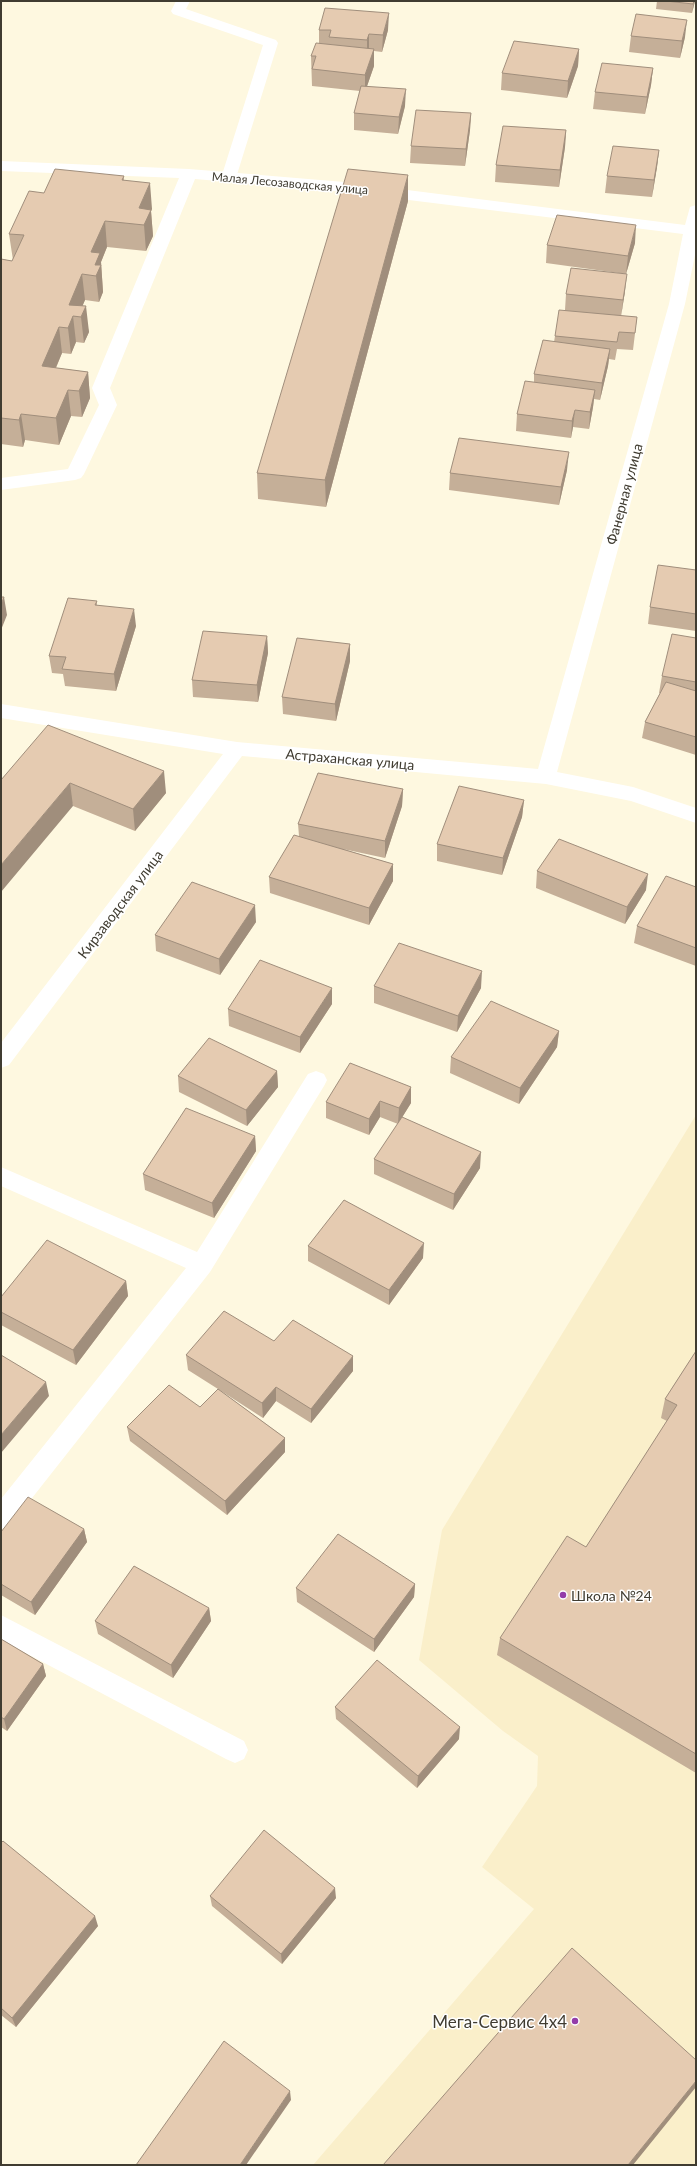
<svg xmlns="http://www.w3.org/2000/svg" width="697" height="2166" viewBox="0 0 697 2166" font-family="Lato,sans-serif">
	<rect width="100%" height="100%" fill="#fef8e0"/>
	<path fill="#faefca" d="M696,1115v1050h-383l221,-256 -52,-42 55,-81 1,-30 -35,-25 -84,-71 23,-130z"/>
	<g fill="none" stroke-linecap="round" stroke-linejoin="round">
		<path fill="#fff" fill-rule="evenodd" d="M176,1h14l-4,8 90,31 2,3 -43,138h-12l-2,-3 42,-133 -90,-31 -2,-3z"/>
		<path fill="#fff" fill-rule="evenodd" d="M1,161l188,8 155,13 341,43 5,-18 6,-2v45l-11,54 -128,468 76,15 63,21v15l-65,-22 -85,-17 -304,-28 -233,309 -8,3v-25l222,-289 -222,-36v-14l236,38 301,27 131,-465 14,-70 -339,-42 -149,-13 -85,209 7,17 -33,69 -3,4 -6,2 -74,10v-12l67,-9 31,-64 -7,-17 87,-210 -178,-7z
			M316,1071l8,3 3,6 -3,6 -114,186 -200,254 -9,3v-30l185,-231 -185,-82v-19l196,85 111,-178z
			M1,1615l243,126 4,9 -4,9 -9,4 -9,-4 -225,-119z"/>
	</g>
	<path fill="#c5af98" d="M657,1h38l-3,12 -36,-4z
		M319,30h69l-6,22 -8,-1v15l-7,20 38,20 -7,28 -44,-4v-17l6,-22 -48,-5 -1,-30 8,-12z
		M631,36l54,1 -5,21 -51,-6z
		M579,49l-1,17 -11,32 -66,-8 1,-17z
		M653,68l-2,17 -6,29 -52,-5 2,-17z
		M471,113l-1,17 -5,36 -55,-3 1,-17z
		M566,130l-1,17 -6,40 -64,-5 1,-17z
		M659,150l-2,17 -5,30 -47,-4 2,-17z
		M408,175v26l-82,306 -68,-8 -1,-26z
		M124,176v4l28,29 -1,2 2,25 -7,15 -39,-4 -6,15 2,30 -4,10 -14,-2 -3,6 7,26 -5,11 -8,-1 -5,12 -9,-1 -6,15 32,4 2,26 -8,19 -11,-1 -12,29 -34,-5 -2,7 -22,-3v-185l11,2 1,-1 -4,-26 35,-41z
		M635,243l-9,31 -80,-11 1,-18z
		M625,291l-4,25 16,1 -4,33 -16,-1 -2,11 -6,-1 -1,7 -8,34 -6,-1 -1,8 -4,22 -16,-2 -2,11 -55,-7 1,-17 17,-32v-8l20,-32 1,-6 10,-26 1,-16z
		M567,470l-8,35 -110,-15 1,-17z
		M696,570v61l-48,-7 2,-17z
		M97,601v4l39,21 -20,65 -51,-5 -2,-12 -11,-1 -3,-17z
		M267,636l1,17 -10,49 -65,-5 -1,-17z
		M696,638v117l-54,-17 3,-16 15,-29h-1l3,-17z
		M350,644v17l-14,60 -53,-7 -1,-17z
		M48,725l118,68 -31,38 -62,-25z
		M403,789l-1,17 -17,52 -42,-9 50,15v17l-24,44 -99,-32 -1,-16 30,-41 -1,-12z
		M524,800l-2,17 -20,58 -65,-14v-17z
		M537,871l109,19 -21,34 -89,-36z
		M696,887v79l-62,-23 3,-17z
		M256,922l-36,53 -64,-24 -1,-16z
		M374,986l107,2 -24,44 -83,-29z
		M332,1004l-32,49 -71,-27 -1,-17z
		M559,1031l-2,16 -38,57 -69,-31 1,-16z
		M277,1071l1,16 -31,39 -68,-34 -1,-16z
		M411,1087v16l-10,16 79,49 -27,42 -79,-36v-15l24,-35 -18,-7 -11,18 -43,-17v-16z
		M255,1136l1,15 -42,67 -69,-28 -2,-16z
		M308,1246l115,12 -34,47 -81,-44z
		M126,1281l2,15 -52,69 -75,-40v-28z
		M274,1341l79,30 -42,52 -35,-22 -13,17 -45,-29 67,49v14l-58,63 -97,-74 -3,-14 73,-20 18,-18 -30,-19 -2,-15z
		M696,1351v422l-199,-118 3,-17 86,-91 81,-126 -6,-3 4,-19z
		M84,1529l3,13 -52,73 -34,-20v-63z
		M415,1584l-1,13 -40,55 -77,-50 -1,-14z
		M209,1608l2,13 -38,57 -75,-44 -3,-13z
		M1,1639l42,25 3,12 -39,55 -6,-4z
		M335,1707l124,32 -42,49 -81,-69z
		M1,1843l97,83 -82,101 -15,-12z
		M210,1896l126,2 -54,66 -70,-58z"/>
	<path fill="#a08e7c" d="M694,1h1l-3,12z
		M389,13l-1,17 -6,22 1,-17z
		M687,20l-2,17 -5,21 2,-17z
		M369,34v16l-2,6v-16z
		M374,49v17l-9,26v-17z
		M579,49l-1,17 -11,32 1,-17z
		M653,68l-2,17 -6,29 2,-17z
		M406,89l-1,17 -7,28 1,-17z
		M471,113l-1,17 -5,36 1,-17z
		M566,130l-1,17 -6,40 1,-17z
		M659,150l-2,17 -5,30 2,-17z
		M408,175v26l-82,306 -1,-27z
		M150,183l2,26 -1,2 2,25 -7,15 -2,-26 -5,-17z
		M105,221l2,26 -6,15 2,30 -4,10 -3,-26 -5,-24z
		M636,225l-1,18 -9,31 2,-18z
		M82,274l3,26 -7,17 -5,-1 3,26 -5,12 -3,-26 1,-23z
		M627,274l-2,17 -4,26 2,-17z
		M86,306l3,26 -5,11 -3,-26z
		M59,327l3,26 -17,40 -3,-27z
		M610,349l-2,17 -8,34 2,-17z
		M88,372l2,26 -8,19 -3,-26z
		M68,390l3,26 -12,29 -3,-27z
		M595,390l-2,17 -4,22 1,-17z
		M575,410l-2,17 -2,11 1,-17z
		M21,414l4,26 -2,7 -4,-27z
		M569,452l-2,18 -8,35 2,-18z
		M4,597l3,18 -6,15v-25z
		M134,609l2,17 -20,65 -2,-17z
		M267,636l1,17 -10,49 -1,-17z
		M350,644v17l-14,60 -1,-17z
		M164,771l2,22 -31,38 -2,-22z
		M70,783l3,23 -72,86v-27z
		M403,789l-1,17 -17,52v-17z
		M524,800l-2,17 -20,58 1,-17z
		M393,864v17l-24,44v-17z
		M648,874l-2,16 -21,34 2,-17z
		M255,905l1,17 -36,53 -1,-16z
		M482,971l-1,17 -24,44 1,-16z
		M332,988v16l-32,49v-16z
		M559,1031l-2,16 -38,57 1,-16z
		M277,1071l1,16 -31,39 -1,-16z
		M411,1087v16l-13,21 1,-16z
		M380,1101v16l-11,18v-16z
		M255,1136l1,15 -42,67 -2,-15z
		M481,1152l-1,16 -27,42 1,-16z
		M424,1243l-1,15 -34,47v-15z
		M126,1281l2,15 -52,69 -3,-15z
		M353,1356v15l-42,52v-14z
		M46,1382l3,14 -48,57v-18z
		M276,1387v14l-13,17 -1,-15z
		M285,1438v14l-58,63 -2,-14z
		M84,1529l3,13 -52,73 -4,-13z
		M415,1584l-1,13 -40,55v-13z
		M209,1608l2,13 -38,57 -2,-13z
		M43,1664l3,12 -39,55 -3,-12z
		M460,1727l-1,12 -42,49 1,-12z
		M335,1888l1,10 -54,66 -1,-10z
		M95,1916l3,10 -82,101 -4,-9z
		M696,2081v6l-63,78h-5z
		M290,2091l1,9 -45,65h-6z"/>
	<path fill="#e5cbb1" stroke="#a08e7c" d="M666,1h28l-1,3z
		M325,8l64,5 -6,22 -14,-1 -2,6 -38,-3 2,-7h-12z
		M636,14l51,6 -5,21 -51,-5z
		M514,41l65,8 -11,32 -66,-8z
		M316,43l58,6 -9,26 -53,-6 4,-13h-5z
		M602,63l51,5 -6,29 -52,-5z
		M361,86l45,3 -7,28 -45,-4z
		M416,110l55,3 -5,36 -55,-3z
		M503,126l63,4 -6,40 -64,-5z
		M613,146l46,4 -5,30 -47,-4z
		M55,169l69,7 -2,4 28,3 -11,25 12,2 -7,15 -39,-4 -14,31 9,1 -5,12h6l-5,11 -14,-2 -13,31 17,1 -5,11 -8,-1 -5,12 -9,-1 -17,39 46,6 -9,19 -11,-1 -12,28 -35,-4 -2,6 -18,-2v-159l11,2 12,-26 -15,-1 20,-43 15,2z
		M348,169l60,6 -83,305 -68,-7z
		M557,215l79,10 -8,31 -81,-11z
		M571,268l56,6 -4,26 -57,-6z
		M559,310l78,7 -2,16 -16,-1 -2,10 -62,-6z
		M543,340l67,9 -8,34 -68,-9z
		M525,381l70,9 -5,22 -15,-2 -3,11 -55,-7z
		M459,438l110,14 -8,35 -111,-14z
		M658,565l38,5v44l-46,-7z
		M1,597h3l-3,8z
		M68,598l29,3 -2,4 39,4 -20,65 -52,-5 4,-12 -17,-1z
		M203,631l64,5 -10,49 -65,-5z
		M672,634l24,4v44l-34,-6z
		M297,638l53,6 -15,60 -53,-7z
		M666,682l30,9v46l-51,-15z
		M48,725l116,46 -31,38 -63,-26 -69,82v-85z
		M318,773l85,16 -18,52 -87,-17z
		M459,786l65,14 -21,58 -66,-14z
		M294,835l99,29 -24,44 -100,-31z
		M559,839l89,35 -21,33 -90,-36z
		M666,876l30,11v61l-59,-22z
		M192,882l63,23 -36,54 -64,-24z
		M399,943l83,28 -24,45 -84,-30z
		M260,960l72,28 -32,49 -72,-28z
		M491,1001l68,30 -39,57 -69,-31z
		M209,1038l68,33 -31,39 -68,-34z
		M350,1063l61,24 -12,21 -19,-7 -11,18 -43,-17z
		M186,1108l69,28 -43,67 -69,-29z
		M402,1117l79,35 -27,42 -80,-35z
		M344,1200l80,43 -35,47 -81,-44z
		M47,1240l79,41 -53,69 -72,-38v-15z
		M224,1311l50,30 19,-21 60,36 -42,53 -35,-22 -14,16 -76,-48z
		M696,1351v403l-196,-116 67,-102 19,11 91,-142 -12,-6z
		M1,1355l45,27 -45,53z
		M169,1385l31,22 18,-18 67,49 -60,63 -98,-74z
		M28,1497l56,32 -53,73 -30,-18v-52z
		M338,1534l77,50 -41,55 -78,-51z
		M134,1566l75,42 -38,57 -76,-44z
		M1,1639l42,25 -39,55 -3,-2z
		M377,1660l83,67 -42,49 -83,-69z
		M264,1830l71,58 -54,66 -71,-58z
		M3,1841l92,75 -83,102 -11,-10v-165z
		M572,1948l124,112v21l-68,84h-245z
		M224,2041l66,50 -50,74h-104z"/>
	<g fill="#933ca9" stroke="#fff" stroke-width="1.5">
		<circle cx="563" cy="1595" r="4"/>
		<circle cx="575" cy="2021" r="4"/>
	</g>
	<g text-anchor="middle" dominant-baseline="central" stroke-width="3" stroke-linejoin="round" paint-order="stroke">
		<g font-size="12" fill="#403c31" stroke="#fff">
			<text transform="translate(290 183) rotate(5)">Малая Лесозаводская улица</text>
		</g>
		<g font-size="14" fill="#403c31" stroke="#fff">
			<text transform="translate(624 494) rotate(-75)">Фанерная улица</text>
			<text transform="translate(350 759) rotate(5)">Астраханская улица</text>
			<text transform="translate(120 904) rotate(-53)">Кирзаводская улица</text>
		</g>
		<g font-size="14" fill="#403c31" stroke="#fff" text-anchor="start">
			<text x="571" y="1595">Школа №24</text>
		</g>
		<g font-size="17" fill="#403c31" stroke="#fff" text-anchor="end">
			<text x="567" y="2021">Мега-Сервис 4х4</text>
		</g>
	</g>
	<rect width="697" height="2166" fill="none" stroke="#403c31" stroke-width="4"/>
</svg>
